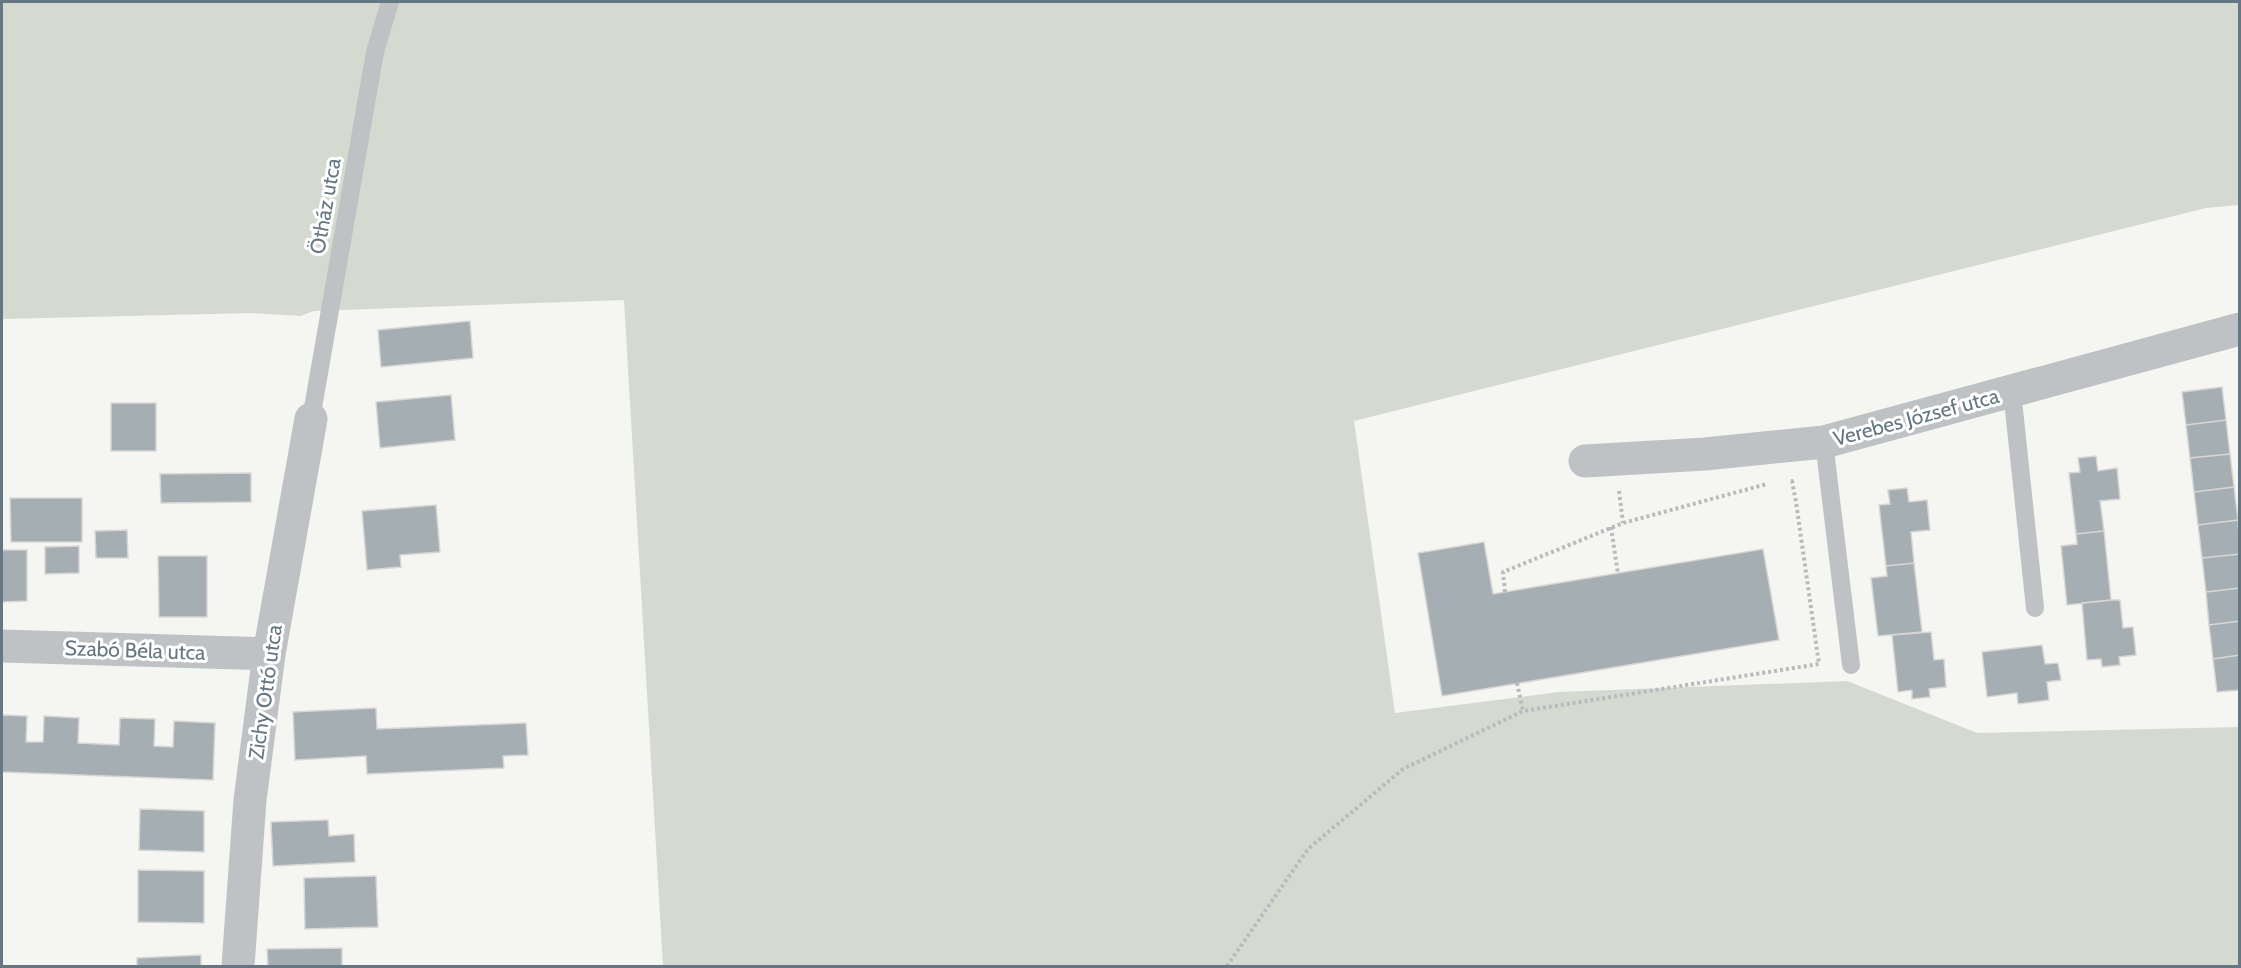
<svg xmlns="http://www.w3.org/2000/svg" width="2241" height="968" viewBox="0 0 2241 968" font-family="Cabin,sans-serif">
	<rect width="100%" height="100%" fill="#f5f5f2"/>
	<path fill="#d5dad1" d="M2,2h2237v203l-33,3 -852,213 41,292 164,-21 288,-11 130,52 262,-6v239h-1576l-39,-666 -310,11 -14,5 -48,-3 -250,6z"/>
	<path fill="#a5aeb3" stroke="#d7d6d4" stroke-width="1.5" d="M470,321l3,37 -92,9 -3,-37z
		M2222,387l4,33 -40,5 -4,-33z
		M451,395l4,45 -75,8 -4,-46z
		M111,403h45v48h-45z
		M2226,420l4,34 -40,4 -4,-33z
		M2230,454l4,33 -40,5 -4,-34z
		M2096,456l2,15 19,-3 3,31 -20,2 4,30 -28,3 -7,-61 11,-1 -2,-14z
		M251,473v29l-90,1 -1,-29z
		M2234,487l4,33 -40,5 -4,-33z
		M1907,488l2,14 18,-2 3,30 -19,2 3,31 -28,3 -7,-61 11,-1 -2,-14z
		M10,498h72v44h-71z
		M436,505l4,47 -40,3 1,12 -34,3 -5,-59z
		M2238,520l2,34 -38,4 -4,-33z
		M127,530l1,28h-32l-1,-27z
		M2104,531l7,69 -44,5 -6,-59 16,-2 -1,-10z
		M1484,542l9,52 270,-45 16,91 -337,56 -24,-143z
		M79,546v27l-34,1v-27z
		M2,550h25v51l-25,1z
		M2240,554v34l-34,4 -4,-34z
		M158,556h49v61h-48z
		M1914,563l8,69 -44,4 -7,-58 16,-2 -1,-10z
		M2240,588v33l-31,4 -3,-33z
		M2111,600h9l3,28 10,-1 3,28 -17,2 1,8 -18,2 -1,-8 -14,1 -5,-57z
		M2240,621v34l-27,4 -4,-34z
		M1931,632l3,28 10,-1 2,28 -17,2 1,8 -18,2v-9l-14,2 -6,-57z
		M2042,645l3,19 13,-1 3,17 -14,2 2,18 -31,4 -1,-11 -30,4 -5,-45z
		M2240,655v35l-23,2 -4,-33z
		M376,708l1,21 149,-6 2,32 -25,1 1,12 -137,6 -1,-18 -71,4 -2,-48z
		M2,715l25,1 -1,26h17l1,-26 35,2 -1,25 41,2 1,-27 35,1 -1,27 19,1 1,-26 41,2 -2,57 -211,-8z
		M140,809l64,2v41l-65,-2z
		M328,820l1,16 25,-2 1,28 -82,4 -2,-44z
		M138,870l66,1v52l-66,-1z
		M376,876l2,51 -73,2 -1,-51z
		M342,948v18h-74l-1,-17z
		M201,955v11h-64v-8z"/>
	<g fill="none" stroke-linecap="round" stroke-linejoin="round">
		<path stroke="#b8bbbd" stroke-width="4" stroke-dasharray="3 3" stroke-linecap="butt" d="M1619,491l4,32
			M1611,527l7,47
			M1505,592l-2,-20 120,-49 144,-39
			M1517,683l6,28
			M1227,966l81,-117 95,-80 120,-58 296,-47 -23,-162 -4,-21 -2,1"/>
		<path stroke="#bec2c5" stroke-width="18" d="M2012,391l23,217
			M311,419l64,-367 15,-50
			M1824,442l27,223"/>
		<path stroke="#bec2c5" stroke-width="33" d="M1585,461l120,-7 119,-12 416,-113
			M2,646l267,8
			M238,966l12,-166 19,-146 42,-235"/>
	</g>
	<g text-anchor="middle" dominant-baseline="central" stroke-width="6" stroke-linejoin="round" paint-order="stroke">
		<g font-size="21" fill="#657782" stroke="#fff">
			<text transform="translate(325 206) rotate(-80)">Ötház utca</text>
			<text transform="translate(1916 417) rotate(-15)">Verebes József utca</text>
			<text transform="translate(135 650) rotate(2)">Szabó Béla utca</text>
			<text transform="translate(265 692) rotate(-82)">Zichy Ottó utca</text>
		</g>
	</g>
	<rect width="2241" height="968" fill="none" stroke="#657782" stroke-width="6"/>
</svg>
